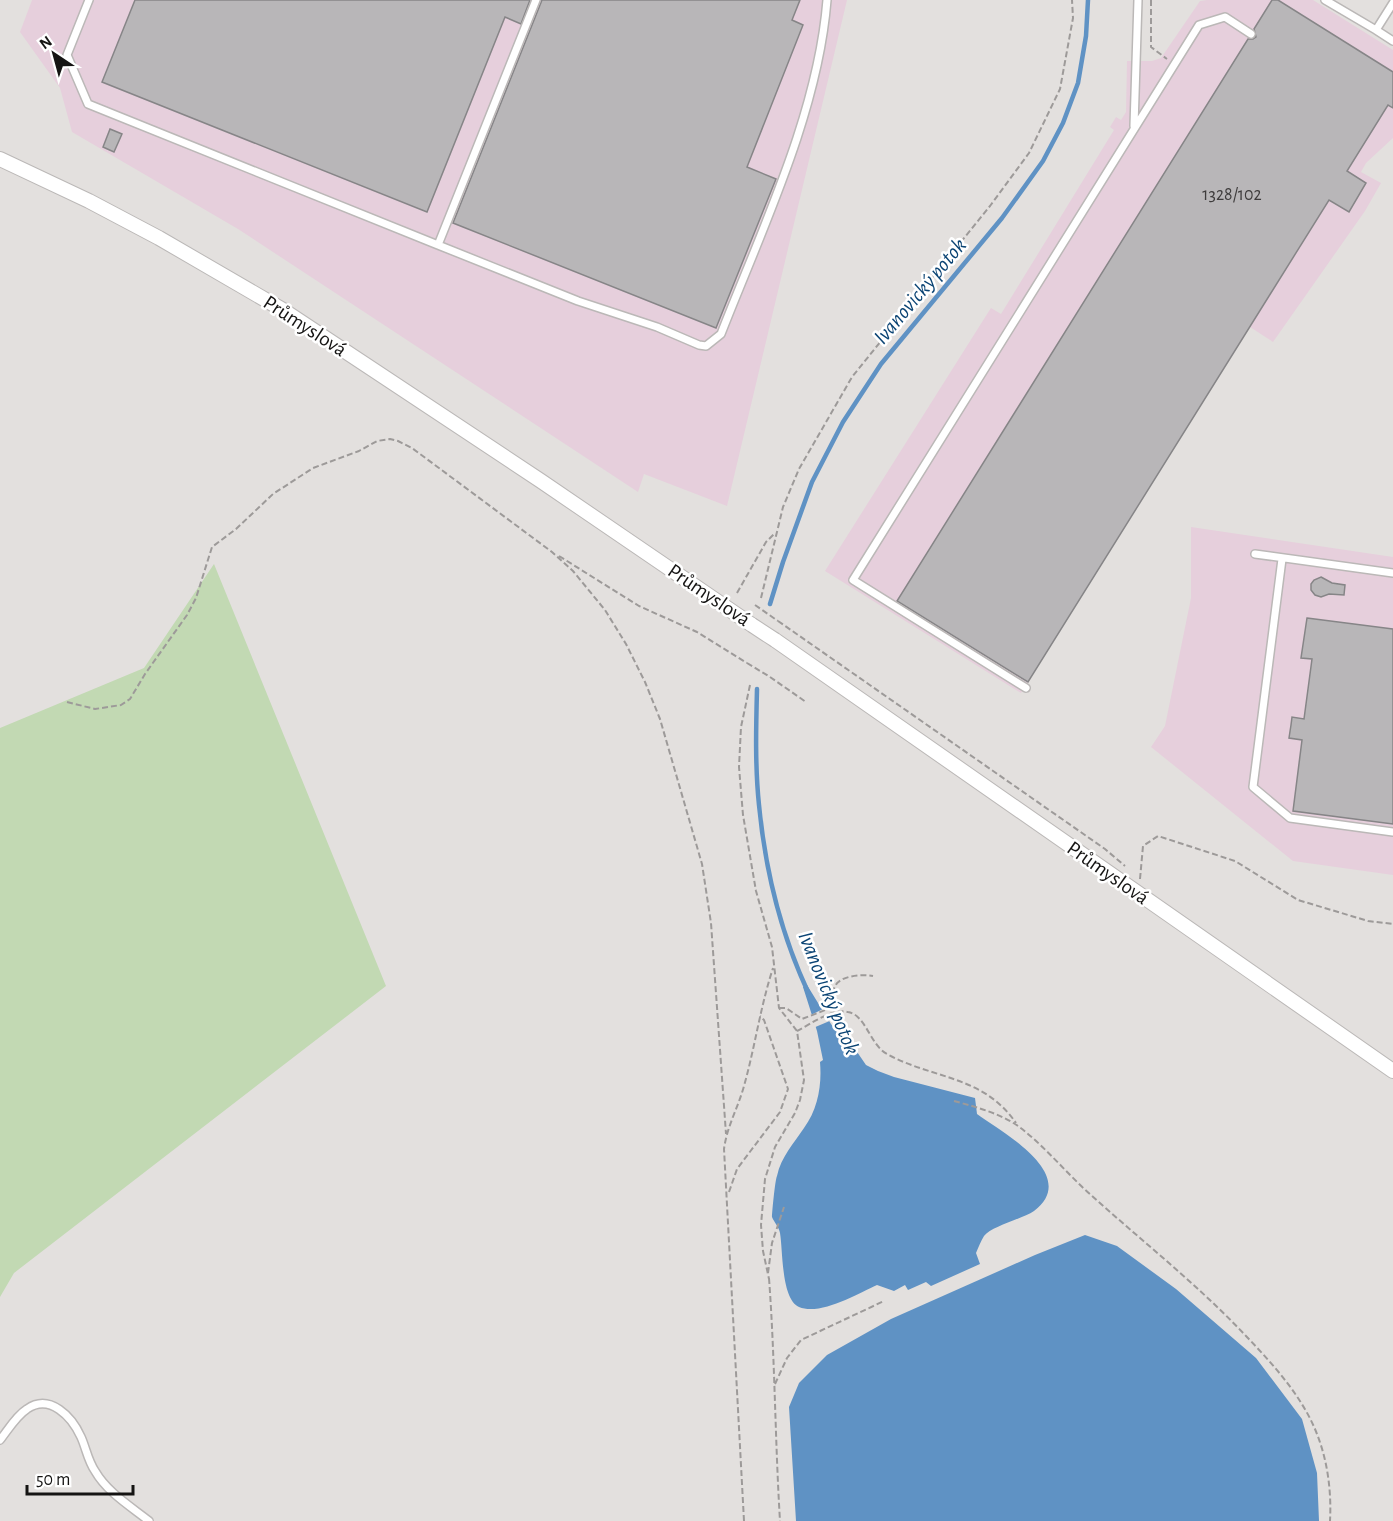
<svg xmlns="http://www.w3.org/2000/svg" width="1393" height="1521" viewBox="0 0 1393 1521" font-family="'Alegreya Sans',sans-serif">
	<rect width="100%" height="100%" fill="#e3e0de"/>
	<path fill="#e6cfdc" d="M32,0h815l-120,506 -83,-32 -6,18 -400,-263 -166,-97 -12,-44 -40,-56z
		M1207,0h106l80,50v88l-27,25 -5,9 20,11 -16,28 -92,131 -23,-15 -229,366 -196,-122 164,-260 2,-3 10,6 113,-184 -4,-3 6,-10 5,3 5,-8 1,-51h25l9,-3 39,-57z
		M1191,527l202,30v318l-100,-14 -142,-114 14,-21 26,-128z"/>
	<path fill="#c2d9b3" d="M214,564l172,422 -372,287 -14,24v-569l144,-60z"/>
	<path fill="#5f92c4" d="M807,985l24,39 18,24 4,-2 13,19 12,6 16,6 81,21 2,16c25,18 104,61 57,97 -12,8 -42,15 -50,25 -3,5 -6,12 -8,17l4,11 -49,22 -5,-4 -18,8 -3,-5 -11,6 -17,-6c-20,9 -57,31 -78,22 -18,-8 -16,-57 -19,-74 -1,-6 -6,-11 -8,-16 0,-4 3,-37 5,-41 4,-19 17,-33 27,-48 14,-19 18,-43 16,-66l3,-2 -6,-29 -14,-44z
		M1085,1235l32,11 59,43 80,69 46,61 15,54 2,48h-523l-7,-114 10,-24 28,-28 64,-36 144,-64z"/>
	<path fill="#e3e0de" d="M825,1008l7,12 -19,8 -4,-12z"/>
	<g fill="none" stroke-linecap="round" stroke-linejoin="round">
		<path stroke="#5f92c4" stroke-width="4.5" d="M770,604l13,-42 29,-80 31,-60 38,-58 121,-146 41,-57 20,-38 15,-40 8,-47 2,-36
			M757,689c-1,38 -2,78 2,116 6,63 22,129 49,187"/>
	</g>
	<path fill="#b8b6b8" stroke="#868587" stroke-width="1.5" d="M135,0h395l-9,24 -16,-7 -78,195 -325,-130z
		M542,0h258l-8,20 11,5 -56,142 29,12 -60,149 -263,-105z
		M1272,0h6l115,72v36l-5,-3 -41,66 19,12 -17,29 -20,-12 -301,482 -131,-81 351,-562h5l3,-2 -2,-8z
		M110,129l12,5 -8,18 -11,-5z
		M1321,577l11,6 13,2 -1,10 -15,-1 -8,3 -6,-2 -4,-5v-6l3,-4z
		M1307,618l86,11v195l-100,-13 9,-71 -13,-2 2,-13 1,-8 12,2 8,-60 -11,-1z"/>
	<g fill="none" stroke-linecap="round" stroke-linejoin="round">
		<g stroke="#bbb8b7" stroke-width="10">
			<path id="service" d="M89,0l-22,55 21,49 350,141 98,-245
				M1325,0l51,30 17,-27
				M1376,30l17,11
				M1134,126l4,-126
				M438,245l140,56 79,26 42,18 7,1 15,-12c41,-105 97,-221 106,-334
				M1255,554l138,19
				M1282,559l-29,228 37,31 103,14
				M1026,688l-173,-108 346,-555 26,-8 26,17
				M0,1440c8,-10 16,-24 27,-31 23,-16 45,8 54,28 5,11 7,24 14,34 12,21 35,35 54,50"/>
		</g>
		<g stroke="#bbb8b7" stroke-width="16">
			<path id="minor" d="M0,159l89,42 70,37 124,72 258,171 211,144
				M775,640l618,431"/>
		</g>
		<path stroke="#9d9a99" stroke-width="2" stroke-dasharray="6 3" stroke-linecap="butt" d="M1151,0v47l16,12
			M559,556l80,50 58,26 50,31
			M737,593l29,-51 9,-9
			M761,598l22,-91 16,-38 53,-92 138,-171 39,-53 31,-64 13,-71 -1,-18
			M778,621l327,228 20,17
			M770,677l36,25
			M750,685l-9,42 -2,40 4,48 13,76 16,56 7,61 18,23 7,49 -4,20 -5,13 -20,34 -10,32 -4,46 2,26 6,28
			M67,702l28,7 26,-4 9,-6 15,-25 42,-59 9,-17 16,-51 24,-18 37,-35 40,-26 46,-17 18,-10 13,-2 8,2 14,7 140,104 21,19 32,39 21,34 19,38 15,37 42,145 9,59 15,211
			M1140,879l3,-33 15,-10 77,25 63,39 70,21 25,3
			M779,1008h7l16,11 26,-10 5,-5c1,-5 0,-11 1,-15 3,-14 29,-15 39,-13
			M797,1031c14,-7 35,-23 51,-19 18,3 22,33 39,42 45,25 96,21 129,69
			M954,1101c22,6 45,12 64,25 27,20 48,47 73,69 52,47 107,90 155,141 22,23 44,47 60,75 19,33 26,72 24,110
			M729,1192l8,-23 43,-57 8,-23 -24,-69 -4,-4
			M768,1273l4,-30 12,-36
			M769,1278c6,81 6,162 11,243
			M775,1384l12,-26 14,-18 83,-39
			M744,1521l-20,-372c3,-23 14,-41 20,-63 11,-39 16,-78 29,-118"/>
		<use href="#service" stroke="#fff" stroke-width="7"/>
		<use href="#minor" stroke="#fff" stroke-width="14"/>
		<g stroke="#bbb8b7" stroke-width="16" stroke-linecap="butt">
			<path id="minor-bridge" d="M752,625l23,15"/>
		</g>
		<path stroke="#9d9a99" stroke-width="2" stroke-dasharray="6 3" stroke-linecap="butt" d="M755,605l23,16
			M747,663l23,14"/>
		<use href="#minor-bridge" stroke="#fff" stroke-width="14"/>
	</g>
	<g text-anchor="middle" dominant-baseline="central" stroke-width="5" stroke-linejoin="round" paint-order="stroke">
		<g font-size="18" fill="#3e3c3c">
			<text x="1232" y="195">1328/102</text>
		</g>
		<g font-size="21" fill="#151413" stroke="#fff">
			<text transform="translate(305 326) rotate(33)">Průmyslová</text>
			<text transform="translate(709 595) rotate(34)">Průmyslová</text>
			<text transform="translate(1108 873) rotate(35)">Průmyslová</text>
		</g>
		<g font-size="22" font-style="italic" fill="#0b4474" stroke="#fff">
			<text transform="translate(920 291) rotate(-50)">Ivanovický potok</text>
			<text transform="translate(829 993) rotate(68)">Ivanovický potok</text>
		</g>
	</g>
	<g transform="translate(54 54) rotate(324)" stroke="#ffffff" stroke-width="4.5" paint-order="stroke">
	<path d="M0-4.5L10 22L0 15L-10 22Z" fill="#151413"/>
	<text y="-9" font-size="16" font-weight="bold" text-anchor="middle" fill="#151413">N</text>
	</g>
	<path d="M27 1485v9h106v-9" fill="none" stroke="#151413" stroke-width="3"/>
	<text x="36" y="1485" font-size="18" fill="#151413" stroke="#ffffff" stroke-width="4.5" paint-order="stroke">50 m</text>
</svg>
